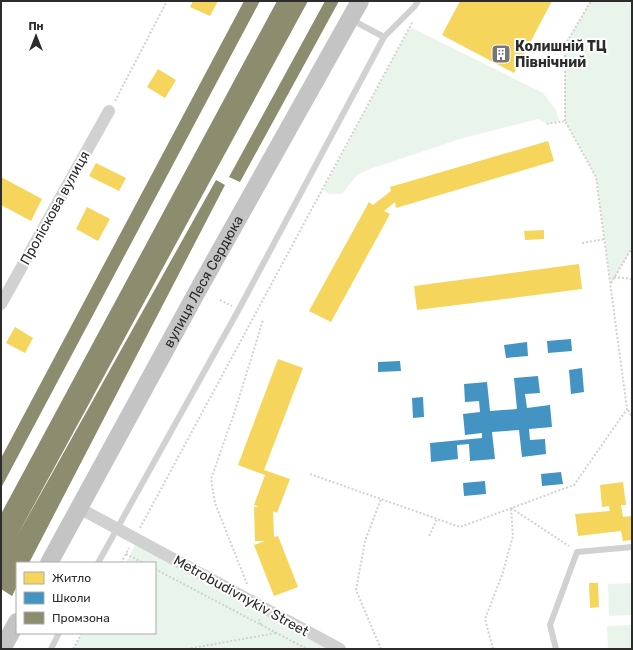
<svg xmlns="http://www.w3.org/2000/svg" width="633" height="650" viewBox="0 0 633 650" font-family="Rubik,sans-serif">
	<rect width="100%" height="100%" fill="#fff"/>
	<path fill="#e9f5eb" d="M591,1h41v248l-21,35 -15,-107 -31,-56v-76z
		M410,27l133,66 13,17 3,11 -12,3 -9,-5 -75,19 -93,31 -13,6 -15,19h-12l-7,-4z
		M138,539l202,110h-267l9,-16h73v-70h-29z
		M632,583v32l-23,1 -1,-32z
		M632,625v24h-24l-1,-23z"/>
	<path fill="#f6d55c" d="M193,1h25l-8,15 -20,-9z
		M460,1h92l-38,72 -72,-38z
		M158,69l18,11 -11,18 -18,-11z
		M548,141l6,20 -158,47 -1,-6 -11,9 6,3 -59,108 -22,-11 60,-109 4,3 18,-14 -1,-4z
		M96,163l30,15 -7,13 -30,-15z
		M1,177l41,22 -11,22 -30,-16z
		M87,207l23,12 -12,22 -22,-12z
		M544,230v9l-19,1 -1,-9z
		M579,264l3,25 -165,21 -3,-24z
		M15,327l18,11 -8,15 -19,-10z
		M278,359l25,9 -39,102 26,9 -13,34 -4,-2 1,26 4,-1 20,51 -24,9 -20,-51 11,-4h-10l-1,-34h5l-5,-2 11,-30 -27,-10z
		M623,482l3,23h-5l2,12 9,-1v24l-9,1 -2,-10 -43,5 -3,-22 35,-3 -1,-5 -7,1 -2,-22z
		M589,583h9l1,24 -9,1z"/>
	<path fill="#4393c3" d="M571,339l1,12 -24,2 -1,-12z
		M527,342l1,14 -22,2 -2,-13z
		M400,361l1,10 -23,1v-10z
		M582,368l2,24 -13,2 -2,-24z
		M538,376l2,17 -15,1 2,14 23,-3 2,22 -23,2 1,11 15,-1 1,15 -24,3 -3,-27 -27,2 3,27 -25,2 -1,-17 -12,1 1,14 -27,3 -1,-19 52,-5v-5l-17,2 -2,-21 17,-2 -1,-11 -14,1 -1,-18 23,-2 3,29 27,-2 -3,-31z
		M423,397l1,20 -11,1 -1,-20z
		M561,472l2,12 -21,2 -1,-12z
		M485,481l1,13 -22,2 -1,-13z"/>
	<path fill="#8c8c6e" d="M244,1h16l-259,487v-30z
		M277,1h31l-292,537 200,-358 9,5 -196,378h-12v23l-5,10 -11,-7v-75z
		M325,1h14l-99,181 -11,-5z"/>
	<g fill="none" stroke-linecap="round" stroke-linejoin="round">
		<path stroke="#d1d1d1" stroke-width="2" stroke-dasharray="2 2" stroke-linecap="butt" d="M115,101l52,-100
			M565,121v-76l26,-44
			M582,243l23,-4
			M614,277l18,2
			M611,283l21,-35
			M220,300l12,6
			M628,410l4,7
			M310,474l150,53 114,-42 53,-76 -31,-232 -31,-56 -18,3
			M511,508l58,38
			M140,528l273,-507
			M429,536l8,-17
			M126,554l18,9
			M121,563l8,-15
			M155,569l152,80
			M247,584l-32,-81 -4,-24 24,-68 28,-91
			M259,619l2,6
			M73,649l9,-16
			M187,649l89,-16
			M381,649l-25,-59 9,-49 16,-42
			M493,649l-8,-30 17,-44 11,-39 -2,-28"/>
		<path stroke="#d1d1d1" stroke-width="6" d="M384,37l31,-31 3,-5
			M98,563l141,-254 145,-272 -32,-17
			M51,649l8,-16
			M556,649l-6,-24 27,-73 55,-5"/>
		<path stroke="#d1d1d1" stroke-width="12" d="M1,304l108,-193
			M79,508l261,141"/>
		<g stroke="#c4c4c4" stroke-width="18">
			<path id="s1" d="M49,563l149,-273 162,-289"/>
			<path d="M2,649l15,-27"/>
		</g>
	</g>
	<defs>
		<g id="building-square" transform="scale(1)"><rect x="-9" y="-9" width="18" height="18" rx="4" fill="#767676" stroke="#fff"/><path d="M-4-6H4V6H1V3H-1V6H-4ZM-2.5-4.3h1.7v1.8h-1.7ZM.8-4.3h1.7v1.8H.8ZM-2.5-1h1.7V.8h-1.7ZM.8-1h1.7V.8H.8Z" fill="#fff"/></g>
	</defs>
	<g fill-rule="evenodd">
		<use href="#building-square" x="501" y="54"/>
	</g>
	<g text-anchor="middle" dominant-baseline="central" stroke-width="4" stroke-linejoin="round" paint-order="stroke">
		<g font-size="14" font-weight="bold" fill="#2c2c2c" stroke="#fff" text-anchor="start">
			<text x="515" y="46">Колишній ТЦ<tspan x="515" dy="16">Північний</tspan></text>
		</g>
		<g font-size="14" fill="#2c2c2c" stroke="#fff">
			<text transform="translate(55 208) rotate(-61)">Проліскова вулиця</text>
			<text stroke="none"><textPath href="#s1" startOffset="321">вулиця Леся Сердюка</textPath></text>
			<text transform="translate(241 596) rotate(29)">Metrobudivnykiv Street</text>
		</g>
	</g>
	<rect width="633" height="650" fill="none" stroke="#2c2c2c" stroke-width="4"/>
	<rect x="16" y="562" width="140" height="72" fill="#ffffff" stroke="#ababab"/>
	<rect x="24" y="572" width="20" height="12" fill="#f6d55c" stroke="#ababab"/>
	<text x="52" y="582" font-size="12" fill="#2c2c2c">Житло</text>
	<rect x="24" y="592" width="20" height="12" fill="#4393c3" stroke="#ababab"/>
	<text x="52" y="602" font-size="12" fill="#2c2c2c">Школи</text>
	<rect x="24" y="612" width="20" height="12" fill="#8c8c6e" stroke="#ababab"/>
	<text x="52" y="622" font-size="12" fill="#2c2c2c">Промзона</text>
	<g transform="translate(36 36)" stroke="#ffffff" stroke-width="3" paint-order="stroke">
	<path d="M0-3L7 15L0 10L-7 15Z" fill="#2c2c2c"/>
	<text y="-6" font-size="11" font-weight="bold" text-anchor="middle" fill="#2c2c2c">Пн</text>
	</g>
</svg>
